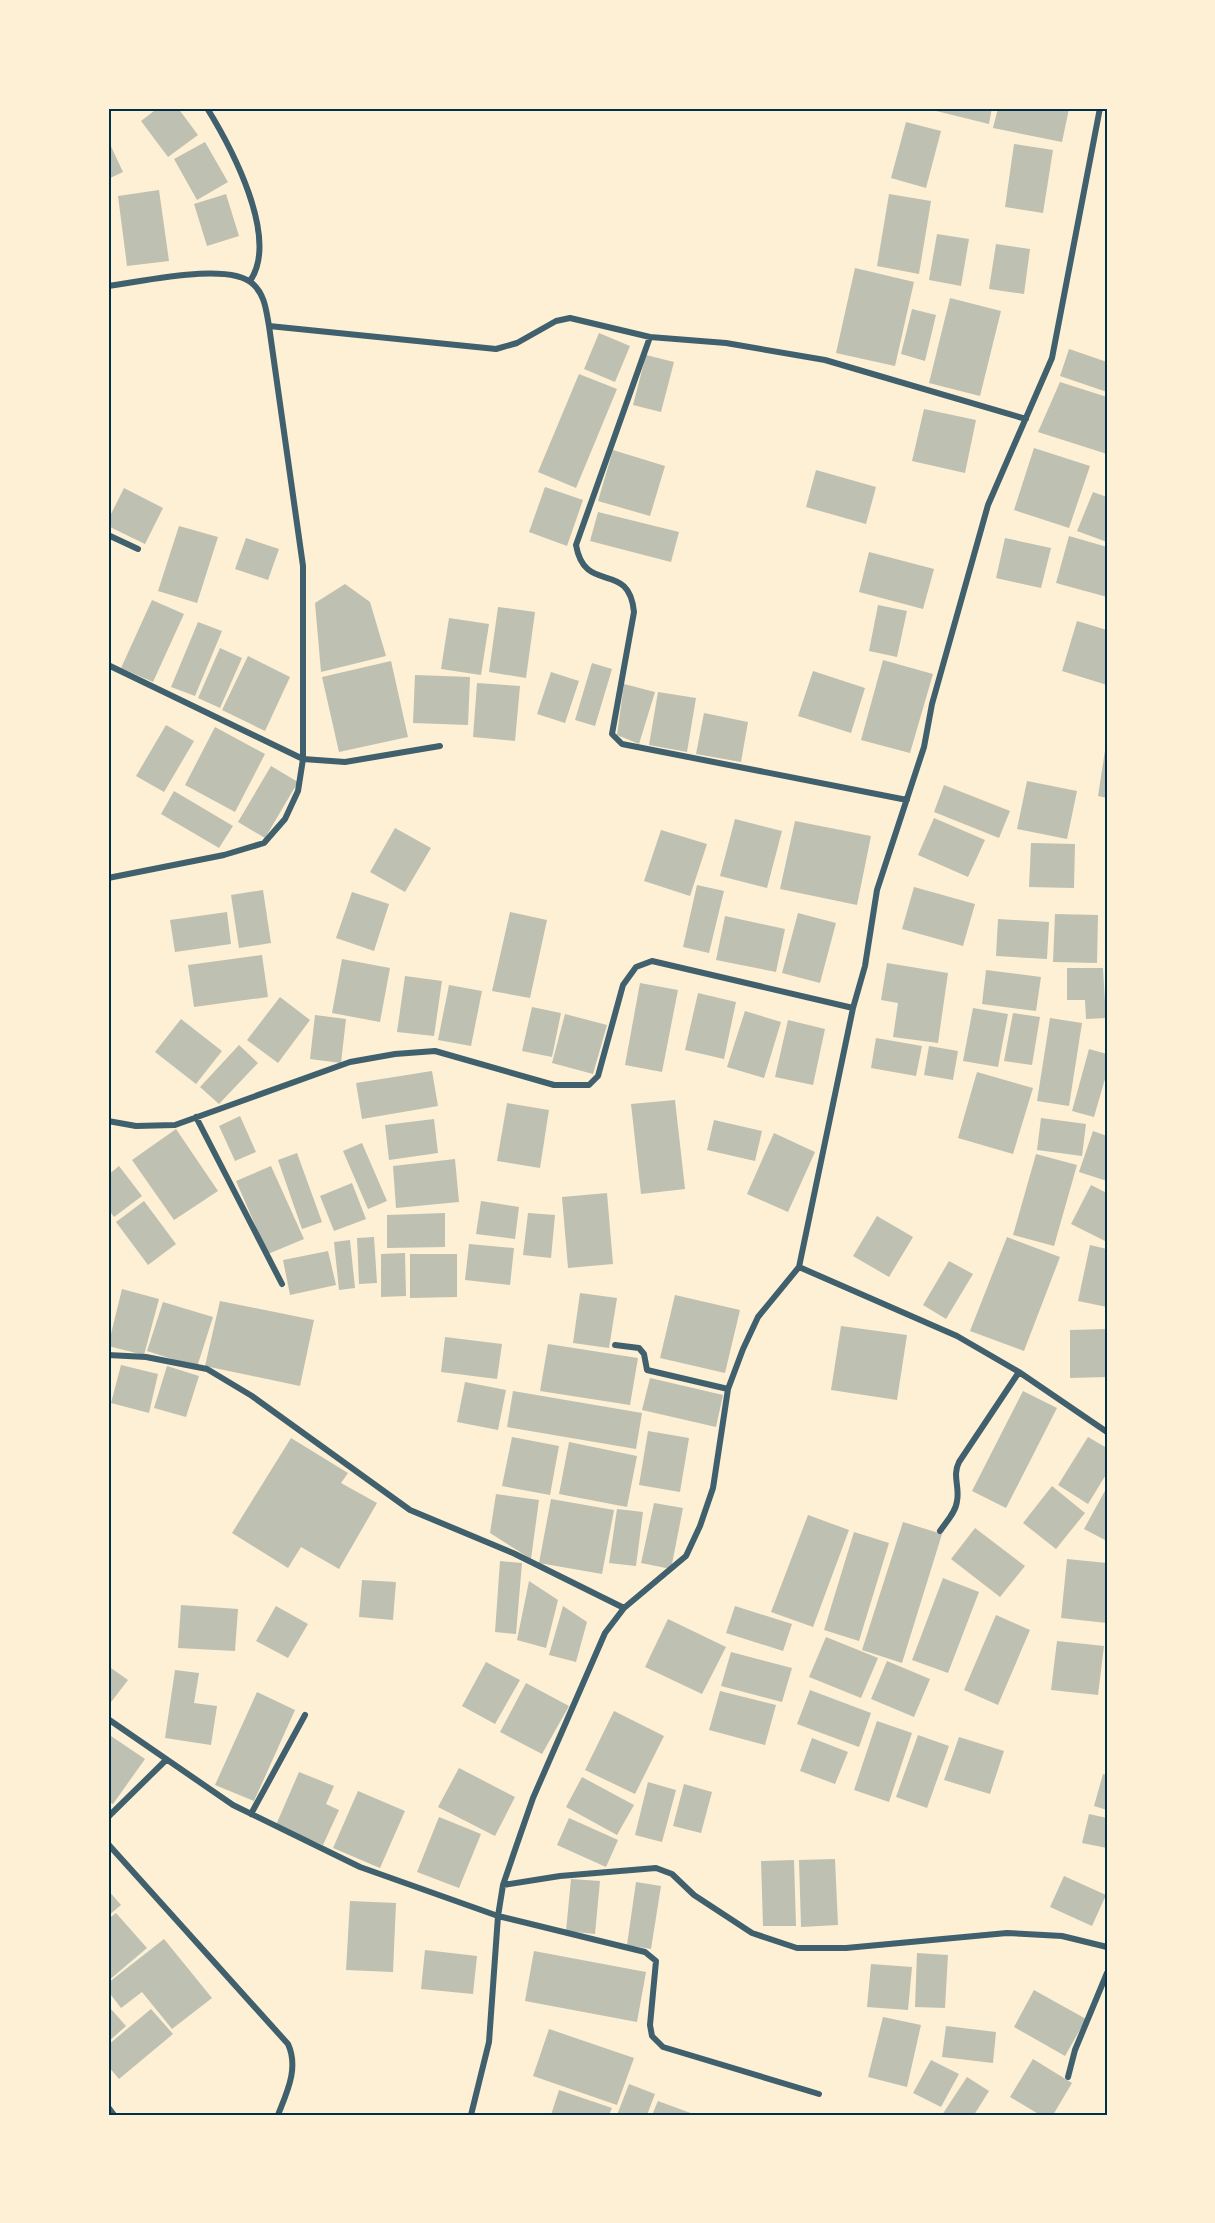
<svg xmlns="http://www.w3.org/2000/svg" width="1215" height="2223" viewBox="0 0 1215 2223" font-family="Bitter,serif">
	<rect width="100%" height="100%" fill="#fdf0d5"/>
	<path fill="#bec0b2" d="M158,108h20l20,27 -30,22 -27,-36z
		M924,108h68l-3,16z
		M998,108l71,1 -7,33 -69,-14z
		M906,122l35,9 -15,57 -35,-10z
		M108,140l15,32 -15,7z
		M205,142l23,40 -31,18 -23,-41z
		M1014,144l39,6 -10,63 -38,-6z
		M159,190l10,71 -42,5 -9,-70z
		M226,194l13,42 -32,10 -13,-42z
		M889,194l42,7 -12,73 -42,-8z
		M937,234l32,5 -8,47 -32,-6z
		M996,244l34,5 -6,45 -35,-5z
		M855,268l59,14 -19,84 -59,-13z
		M950,298l51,13 -21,85 -51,-13z
		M912,309l24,6 -11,46 -24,-7z
		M599,333l31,13 -15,36 -31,-13z
		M1069,349l38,13v30l-47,-16z
		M646,355l28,7 -13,50 -28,-7z
		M579,374l38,15 -41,99 -38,-16z
		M1060,382l47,15v57l-69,-22z
		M924,409l52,11 -11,53 -53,-12z
		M1034,448l56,18 -21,62 -55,-18z
		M613,450l52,16 -15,50 -52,-15z
		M816,470l60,17 -10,37 -60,-17z
		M545,487l38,13 -16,46 -38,-14z
		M124,488l39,20 -18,36 -37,-18v-6z
		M1093,492l14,5v45l-30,-11z
		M598,512l81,20 -8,30 -81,-21z
		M179,526l39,11 -21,66 -39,-12z
		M1069,536l38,11v50l-51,-14z
		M246,538l33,11 -11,31 -33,-11z
		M1005,538l46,10 -10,40 -45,-10z
		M869,552l65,17 -11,40 -64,-17z
		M345,584l25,18 16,54 -65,16 -6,-69z
		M152,600l32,14 -31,68 -32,-14z
		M878,605l29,6 -10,46 -28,-6z
		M498,607l37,5 -9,66 -37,-6z
		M449,618l40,6 -8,51 -40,-6z
		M1077,621l30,9v55l-45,-14z
		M198,622l24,9 -27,65 -24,-9z
		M220,648l22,10 -22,50 -22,-10z
		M248,656l42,21 -25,54 -43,-21z
		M883,660l50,14 -23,79 -49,-13z
		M391,661l17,76 -69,15 -17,-75z
		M592,663l20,6 -17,57 -20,-6z
		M813,671l52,17 -14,45 -53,-17z
		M551,672l28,9 -14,42 -28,-9z
		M415,675l55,2 -2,48 -55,-2z
		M477,683l43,3 -5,55 -42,-4z
		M624,684l31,8 -16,52 -22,-9z
		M658,692l38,6 -9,54 -38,-7z
		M704,713l44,9 -7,40 -45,-8z
		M166,725l28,16 -30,51 -28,-16z
		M215,727l50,27 -30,58 -50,-27z
		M1106,744h1v54l-9,-2z
		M271,766l27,16 -33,56 -27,-16z
		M1027,781l50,10 -10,48 -50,-10z
		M944,785l66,26 -11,27 -65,-26z
		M174,791l59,35 -14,22 -58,-34z
		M934,818l51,22 -17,37 -50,-22z
		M735,819l47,12 -15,57 -47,-12z
		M795,821l76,15 -14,69 -77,-16z
		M395,828l36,20 -26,44 -35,-20z
		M661,830l46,14 -17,52 -46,-15z
		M1031,843l44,1 -1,44 -45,-1z
		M697,885l27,6 -15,62 -26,-6z
		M914,887l61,17 -12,42 -61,-17z
		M263,890l8,53 -32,5 -8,-53z
		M352,892l37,12 -15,47 -38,-13z
		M227,912l4,32 -56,8 -5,-32z
		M510,912l37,8 -17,78 -38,-7z
		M798,913l38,10 -16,60 -38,-10z
		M1055,914l43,1 -1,48 -44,-1z
		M725,916l60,13 -9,43 -60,-12z
		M998,919l51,3 -2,37 -51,-3z
		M262,955l6,42 -74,10 -6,-42z
		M342,959l48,9 -10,54 -48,-9z
		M887,963l61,10 -10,70 -45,-6 5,-34 -17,-3z
		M1067,968h36l3,50 -20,1 -1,-19h-18z
		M986,970l55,7 -5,34 -54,-7z
		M405,976l37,5 -8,55 -37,-4z
		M640,983l38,7 -16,82 -37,-7z
		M449,985l33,6 -11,55 -33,-6z
		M698,993l38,9 -12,57 -39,-9z
		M280,997l30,23 -32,43 -31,-23z
		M532,1007l29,6 -9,44 -30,-6z
		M973,1008l35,6 -10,53 -35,-6z
		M745,1011l36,11 -17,56 -37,-11z
		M1013,1013l27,4 -8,48 -28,-4z
		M565,1014l42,11 -14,49 -41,-11z
		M315,1015l31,4 -5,44 -31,-4z
		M1050,1018l32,5 -13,83 -32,-5z
		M181,1019l41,32 -26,33 -41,-32z
		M788,1020l37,9 -12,56 -38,-8z
		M876,1038l46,8 -6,30 -45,-8z
		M239,1045l19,18 -39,41 -19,-17z
		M929,1046l29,5 -5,29 -29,-5z
		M1089,1049l18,5v18l-13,45 -22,-6z
		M432,1071l6,35 -76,13 -6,-36z
		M977,1072l56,16 -20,66 -55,-16z
		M675,1100l10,89 -44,5 -10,-90z
		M507,1103l42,7 -9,58 -43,-7z
		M240,1116l16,36 -21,9 -16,-35z
		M1041,1118l45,6 -4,32 -45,-6z
		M434,1119l4,34 -49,7 -4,-35z
		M714,1120l48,11 -7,30 -48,-11z
		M176,1129l42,62 -44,29 -42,-60z
		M1093,1131l14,5v45l-28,-9z
		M774,1133l41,19 -27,60 -41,-18z
		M362,1143l25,58 -19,8 -25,-58z
		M297,1153l25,69 -20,7 -24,-69z
		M1036,1154l41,11 -23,81 -41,-11z
		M455,1159l4,43 -63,6 -3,-42z
		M119,1166l23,30 -28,21 -6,-8v-34z
		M271,1166l33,73 -36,15 -32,-73z
		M352,1183l14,36 -32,12 -14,-35z
		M1091,1185l16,8v49l-36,-18z
		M607,1193l6,71 -45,4 -6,-71z
		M144,1201l32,43 -28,21 -32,-43z
		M481,1201l38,6 -4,32 -39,-5z
		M445,1213v34l-58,1v-33z
		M528,1213l27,2 -4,43 -28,-3z
		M877,1216l36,21 -24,40 -36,-21z
		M374,1237l3,46 -18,1 -2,-46z
		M1007,1237l53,20 -36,94 -54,-20z
		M350,1240l5,48 -16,2 -5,-48z
		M469,1244l45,4 -4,37 -45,-5z
		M1090,1245l17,4v58l-29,-6z
		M328,1251l8,34 -46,10 -7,-35z
		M405,1253l1,43 -25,1v-43z
		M410,1254h47v43l-47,1z
		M949,1261l24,13 -27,45 -23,-14z
		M122,1289l37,10 -15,56 -36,-9z
		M580,1293l37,5 -8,50 -36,-5z
		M675,1295l65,15 -15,63 -65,-15z
		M220,1301l94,19 -14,66 -95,-20z
		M163,1302l50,15 -16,50 -50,-16z
		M841,1326l66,9 -10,65 -66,-10z
		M1107,1329v48l-37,1v-48z
		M445,1337l57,7 -5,35 -56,-7z
		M548,1344l90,14 -8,47 -90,-14z
		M121,1365l37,9 -9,39 -38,-10z
		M167,1366l32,10 -13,41 -32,-9z
		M650,1378l73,17 -7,32 -74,-17z
		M465,1382l41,8 -8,40 -41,-8z
		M513,1391l129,22 -6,36 -129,-22z
		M1023,1391l34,17 -51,100 -34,-17z
		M648,1431l41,7 -9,54 -41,-7z
		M512,1437l47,9 -9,49 -48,-9z
		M1088,1437l19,11v25l-19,31 -30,-19z
		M291,1438l57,35 -7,10 36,20 -38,66 -38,-22 -13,21 -56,-35z
		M569,1442l68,14 -10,51 -68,-13z
		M1052,1486l33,27 -29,36 -33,-26z
		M1107,1487v50l-2,3 -21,-11z
		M496,1494l43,6 -8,59 -41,-26z
		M551,1499l63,11 -12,64 -63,-11z
		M654,1503l29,5 -12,61 -30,-6z
		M617,1509l26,3 -7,54 -27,-3z
		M808,1515l41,15 -36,97 -42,-15z
		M903,1522l39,12 -40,129 -40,-13z
		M975,1528l50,38 -25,31 -49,-38z
		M854,1532l35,11 -30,98 -35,-11z
		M1067,1559l40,4v60l-46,-5z
		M500,1561l22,2 -6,71 -21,-2z
		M943,1578l36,14 -31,81 -36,-13z
		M362,1580l34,2 -3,38 -34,-3z
		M529,1581l29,19 -12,48 -29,-8z
		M181,1605l57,4 -3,42 -57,-3z
		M276,1606l32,18 -20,34 -32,-17z
		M563,1606l24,16 -11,40 -27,-7z
		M735,1606l57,18 -9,27 -57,-18z
		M996,1615l34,15 -32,75 -34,-15z
		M668,1619l58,28 -24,47 -57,-27z
		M826,1637l52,21 -17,40 -52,-21z
		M1057,1641l47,5 -6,49 -47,-5z
		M731,1652l61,16 -10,34 -61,-16z
		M887,1661l43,18 -16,38 -43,-18z
		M486,1662l34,18 -25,44 -33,-18z
		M108,1666l20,14 -20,26z
		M175,1670l24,3 -5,30 23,3 -6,39 -46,-7z
		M526,1683l43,23 -27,48 -42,-22z
		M810,1690l61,23 -12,34 -62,-23z
		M720,1691l56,14 -11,40 -56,-15z
		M257,1692l38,18 -41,91 -39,-16z
		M614,1711l50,25 -29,58 -50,-24z
		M877,1721l35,12 -23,69 -35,-12z
		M108,1734l37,25 -32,45 -5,-3z
		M918,1735l31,11 -22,62 -31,-11z
		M959,1737l45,14 -14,43 -46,-14z
		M812,1738l36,14 -13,32 -35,-13z
		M459,1768l56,29 -20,39 -57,-29z
		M299,1772l35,14 -8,18 13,6 -16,35 -47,-20z
		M1103,1774l4,1v35l-13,-4z
		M582,1777l52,28 -17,30 -51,-28z
		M648,1782l28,8 -14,52 -27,-7z
		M684,1784l28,8 -11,41 -28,-7z
		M358,1791l47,20 -25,57 -47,-20z
		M1089,1814l18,4v30l-25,-5z
		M439,1817l42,17 -22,54 -42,-16z
		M569,1818l49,22 -12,27 -49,-22z
		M835,1859l3,66 -37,2 -2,-67z
		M794,1860l2,66h-33l-2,-65z
		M1064,1876l42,19 -14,31 -42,-19z
		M571,1879l29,2 -5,53 -29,-3z
		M636,1882l25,4 -10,63 -24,-4z
		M108,1890l13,15 -13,11z
		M350,1901l46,2 -3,69 -47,-2z
		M116,1913l31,35 -39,33v-62z
		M164,1939l48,59 -40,31 -30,-37 -21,16 -13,-17v-8z
		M425,1950l52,6 -4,38 -52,-5z
		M534,1951l112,21 -9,50 -112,-21z
		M917,1953l31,2 -3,53 -30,-1z
		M871,1964l41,3 -4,43 -41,-3z
		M1034,1990l52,29 -21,37 -51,-29z
		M111,2009l15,17 -18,16v-31z
		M151,2009l22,25 -54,45 -11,-13v-21z
		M883,2017l38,8 -14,62 -39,-10z
		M946,2026l50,6 -3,31 -51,-6z
		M549,2029l85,29 -17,47 -84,-29z
		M1033,2059l39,24 -19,32h-13l-30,-18z
		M931,2060l28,14 -18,33 -28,-14z
		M967,2077l22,14 -15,24h-32z
		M629,2084l26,10 -8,21h-30z
		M559,2090l53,18 -3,7h-58z
		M658,2101l38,14h-44z"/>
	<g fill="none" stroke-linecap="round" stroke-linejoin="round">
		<path stroke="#3f606c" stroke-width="6" d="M207,108c24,39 73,130 43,173
			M108,286c32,-4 121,-25 145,-2 12,11 13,26 16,42l34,240v193l-5,32 -13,28 -21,24 -40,12 -116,23
			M269,326l227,23 21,-6 39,-22 14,-3 80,19 76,6 99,17 201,59
			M650,337l-74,208c9,51 53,14 58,67l-22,122 10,10 285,56
			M108,535l30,14
			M108,665l195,94 42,3 95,-16
			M196,1117l86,167
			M108,1121l28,5 39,-1 175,-63 45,-8 40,-3 119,34h35l9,-9 25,-91 13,-18 16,-6 201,47
			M799,1267l158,69 62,36 88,60
			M615,1345l24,3 5,6 3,16 81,19
			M108,1355l38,2 61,12 45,27 158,114 103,43 111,55
			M940,1531c6,-9 16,-19 17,-30 3,-14 -5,-25 2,-39l60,-90
			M108,1719l125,86 127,62 138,49 147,36 11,9 -6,64 2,11 11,11 156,47
			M251,1814l54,-99
			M108,1817l58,-57
			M108,1844l180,200c11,24 -1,48 -10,71
			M503,1885l57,-9 96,-8 16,6 22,21 58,38 45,15h49l161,-15 55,3 45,11
			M1068,2077l7,-27 32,-77
			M108,2107l6,8
			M471,2115l18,-73 9,-126 5,-31 14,-41 16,-46 72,-165 19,-25 62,-52 14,-30 13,-38 15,-99 15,-40 15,-32 41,-50 54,-259 12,-42 12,-76 47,-143 8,-43 56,-199 64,-147 48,-250"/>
	</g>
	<rect width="1215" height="2223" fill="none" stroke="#fdf0d5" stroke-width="219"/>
	<rect x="110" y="110" width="996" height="2004" fill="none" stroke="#003049" stroke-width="2"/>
</svg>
